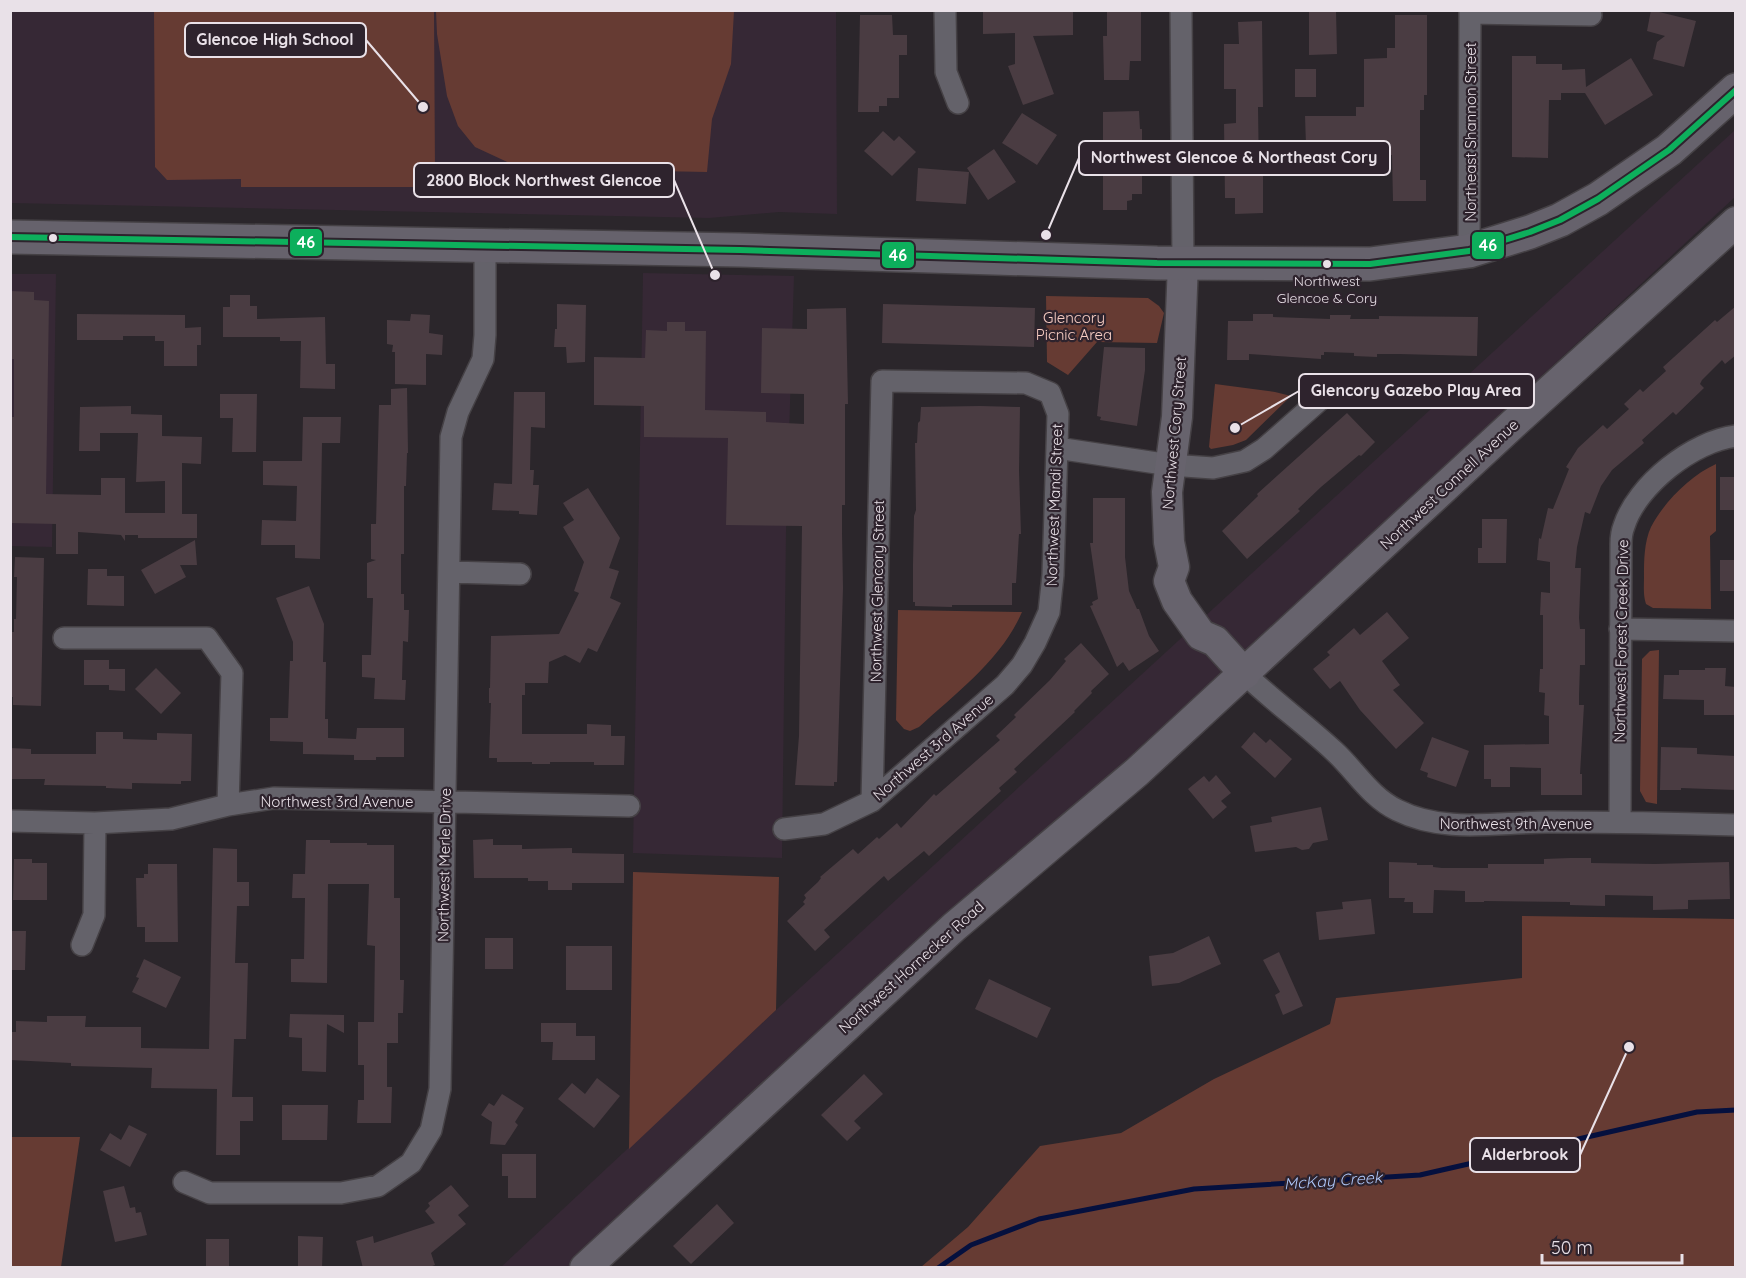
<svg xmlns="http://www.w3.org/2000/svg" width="1746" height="1278" viewBox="0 0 1746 1278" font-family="Quicksand,sans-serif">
	<rect width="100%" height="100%" fill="#2b262b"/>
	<path fill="#362835" d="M11,11h825l1,203 -58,-2 -70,6 -698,-15z
		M1735,130v67l-1157,1070 -78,1 276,-258z
		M643,273l151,3 -8,256 -4,326 -149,-5z
		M11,274h45l-4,273 -41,-1z"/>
	<path fill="#663b33" d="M154,11h280l1,163 -13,13h-181v-8l-74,1 -12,-13z
		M436,11h298l-3,53 -19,55 -5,53 -152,-3 -41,-4 -39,-18 -17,-21 -11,-30 -10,-62z
		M1046,296l102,2 11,8 5,7 -7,30 -60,-1 -29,33 -21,-13z
		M1215,384l60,8 16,4 -45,44 -13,5 -22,4 -2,-2z
		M1716,464v67l-6,5 1,73 -58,-1 -7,-4c-3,-9 -2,-17 -2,-27 0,-16 0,-35 7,-50 13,-25 40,-52 65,-63z
		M898,610l124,2c-21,48 -65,80 -103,115l-9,4 -6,-2 -8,-9z
		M1659,650l-2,154 -11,-2 -6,-11 2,-132 8,-8z
		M633,872l146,5 -3,133 -147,139z
		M1522,916l213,3v348h-814l47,-40 72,-81 81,-13 93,-54 116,-55 6,-26 186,-20z
		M10,1137h70l-19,130h-50z"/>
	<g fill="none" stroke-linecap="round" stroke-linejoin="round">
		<path stroke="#05103e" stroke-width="5" d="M938,1268l33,-23 68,-26 155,-30 226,-14 277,-63 39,-2"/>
	</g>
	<path fill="#4a3c42" d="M983,10h90v25l-40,1 21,58 -31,11 -15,-39 7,-2v-31l-32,1z
		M1107,10h34v51h-11l-1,19h-25l-1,-44h4z
		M1309,10h27l1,44 -28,1z
		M1651,10l45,11 -12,46 -31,-8 4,-17 8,-6 -18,-5z
		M860,15h32l1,20h14v20h-8v43h-12v8h-8v6h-21z
		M1395,15h32v80h-3v15h-4v70h6v21h-33l-1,-46 -41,1v-12l-45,1 -1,-29h51v-9h8v-48l23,-1v-10h8z
		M1262,21l1,86h-5l1,69 4,-1v38l-28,1v-16h-10l-1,-74 12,-1v-34h-12v-45h15l-1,-22z
		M1512,56h24v8h26v6l23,-1 1,18 45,-29 22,37 -48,30 -20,-32h-24v7h-12l-1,58 -36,-1z
		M1295,69h21v28h-21z
		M1139,111l1,18h2v65h-10v6l-5,1v9h-24v-98z
		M1022,113l35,22 -20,30 -35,-22z
		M883,131l11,10 5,-5 17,16 -24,24 -28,-25z
		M994,149l22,33 -28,18 -21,-32z
		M918,168l51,4 -3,32 -50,-3z
		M10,291l24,1v8l15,1 -3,193 55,1v-17h24v35h40v-32l-29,1 2,-49h-38v18h-21l1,-44 51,-1v8l31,1v21l40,1 -1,27 -19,-1v51h15v24h-59v-3h-13v6l-4,-6 -43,-3v22h-22v-30l-46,-1v-106h4v-58h-4z
		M230,295h20v11h7v13l68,-2 1,47h9v25l-35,-1 1,-47h-21v-4h-57v-30h7z
		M557,304l29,1 -1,57 -18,1 -1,-16h-12l1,-18h2z
		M883,304l152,4 -1,39 -152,-4z
		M1736,306v49l-11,9 -3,-4 -20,20 -2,4 4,4 -28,27 -3,-3 -31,28 2,3 -32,27 -11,16 -11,28 -5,-2 -8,35 -2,21h6l-2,50 1,11h5v36h-5l-1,30v10h5l-4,69h2v21h-41v-27l-31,-1v20h-19v-8h-7v-34l65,-1v-28l-5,-1 1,-22 -6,-1 1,-23h3v-54h-3l1,-23 9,1v-31l-13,-2 2,-22 2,1 7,-31 5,1 16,-40 -3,-2 12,-19 25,-23 4,4 22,-20 -5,-5 16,-15 3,3 23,-21 -3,-4 52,-47 2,2z
		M846,308l2,96h-3v101h-3v28l1,55 -6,194h-3v4l-39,-1 4,-49 3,-210 -76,-1 2,-87 -84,-1v-31l-50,-1v-48l51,1 1,-28 21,1v-9h18v9h21l-1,79 61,2v10l38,2v-30l-43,-1 1,-65 45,1v-20z
		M77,314l108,1v13l16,-1v18h-4v21h-33v-25h-9v-5h-32v4h-46z
		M411,314l19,1 -1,18 14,2 -1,20 -16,-1v31l-31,-1v-32h-3l1,-7 -6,-1v-24l23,1z
		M1253,314h20v3l57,2v-4h21l-1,4h29v-3l99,1 -1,39 -78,-2h-22v3l-23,-1v-3l-30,-1v3h-3v4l-72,-5v6h-22l1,-39h25z
		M1104,347l41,1v22l-8,56 -37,-6 1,-3 -4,-1z
		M407,388l1,65h-1l-1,33h-2v68h-3v40h3v16h5l-1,32 -5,-1 -1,39h4l-1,20 -31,-1 1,-21 -13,-1v-22h9l2,-57h-6v-35l9,-3 -5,-1v-35h5l3,-119h12v-16z
		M514,392h31v36l-14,-1 -1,43h4l-1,15h6l-2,30 -18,-1v-3l-27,-1 2,-27 18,1z
		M220,394h37l-1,58h-24l1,-34h-13z
		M980,406l40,1 -1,64 2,63h-2l-3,49h-4v22h-60v2l-37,-1v-4h-2v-38l1,-48 2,-6 -1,-67h2l1,-20 2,-2 1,-14z
		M1347,413l28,29 -14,14 -2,-1 -38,32 -23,22 2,2 -53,48 -25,-28 36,-35 -1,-2z
		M303,417h38l-1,26h-18l-2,116 -25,-1v-13h-34l1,-25 34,1 1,-35 -34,-1v-24h39z
		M1720,477h16v33h-16z
		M588,488l32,50 -11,30 10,3 -9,27 11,5 -24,49 -9,-4 -8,15 -15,-8 -16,7 -1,21h-23v12h-3v39h65v-10l24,1v11h14l-1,29h-30v-3h-44v2h-18v-2h-35v-4h-8l2,-55h-2v-15h1l1,-52 68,-2 20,-41 -5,-2 10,-29 -21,-35 11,-7 -11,-17z
		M1093,498h32v59l4,34 8,18h2l10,27 10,15 -30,20 -6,-9 -6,5 -27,-61 3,-1 -1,-3 6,-3 -8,-56h3z
		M1482,519h25l-1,44h-28v-15h4z
		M195,540l2,25h-17l6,12 -31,17 -14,-24z
		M15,557l29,1 -3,148 -28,-1v-8h-3v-65h4v-13h2l1,-42h-3z
		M1720,560h16v31h-16z
		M88,569h19v7h17v30l-37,-1z
		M309,586l15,38 -1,38h3l-1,57h3v19l28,1 1,-11h47v29h-28v3h-22v-5l-51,-1v-12l-33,-1v-23h18l2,-57h3v-19l-17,-44z
		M1387,612l22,26 -27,23 18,24 -7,5 31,33 -28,26 -36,-39 -20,-29 -10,8 -17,-20 17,-14 -3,-3 27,-24 6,7z
		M1081,643l28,31 -18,17 1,2 -18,18 1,1 -61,57 3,3 -18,16 2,3 -72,65 -5,-5 -36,30 -4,-5 -60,54 6,7 -15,14 -28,-30 18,-17 -2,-2 3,-4 -2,-3 14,-13 3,-4 -1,-1 33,-28 5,5 19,-17 2,2 18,-16 4,5 33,-34 2,2 64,-56 -4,-4 20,-19 -2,-2 36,-35 16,-19 -2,-2z
		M84,660h25v9h16v22l-16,-1v-5h-25z
		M156,668l25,25 -20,21 -26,-25z
		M1705,668h21l-1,18 11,1v28h-32v-15l-41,-1 1,-24h15v-5h26z
		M96,732h27v7l34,1v-7l35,1 -1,47h-10v3l-49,-1v6l-26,-1v-2l-62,-1 1,-6h-35v-31l21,1v5h65z
		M1254,732l12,11 4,-4 22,20 -17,19 -34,-31z
		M1432,737l37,14 -13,36 -29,-10 1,-4 -8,-3z
		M1661,747l36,1v6l39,2v34l-55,-2v2h-21z
		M1216,775l15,18 -10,8 6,6 -14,12 -25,-30 16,-13 5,6z
		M1321,807l7,33 -15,3 -4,6 -7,1 -6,-3 -41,5 -5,-26 22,-4 -1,-5z
		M493,839v6h29v4l50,-1v5l52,1v29h-52v7h-24v-9h-20v-3h-54l-1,-38z
		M306,840h24v3h37v2h27v53h6v82h4l-1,33h-5v30h-11v44h5l-1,36h-34l1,-23h6v-35h-6v-43h16l1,-76 -8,-1 2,-61h-41l-1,99 -36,-1v-23h13l1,-61h-13l1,-24h12z
		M213,848l24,1v33h12v24h-12l-2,57h13l-2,76h-12l-2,58h21v24h-13v34h-24l1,-66 -66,-1 1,-20 -81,-2v-3l-61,-3v-28h6v-11l31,1v-6h39l-1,11h56v21l68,1z
		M1570,858h21v5l64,1 74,-2 1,37 -42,1v9l-35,1v-14l-48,-1v11l-35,-1v-3l-86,-1v1h-19v-11l-31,-1 -1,23h-20v-11h-9l1,-4h-16v-36l28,1v2h16v2l9,1h46v-4h56v-5z
		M14,859h18v4h15v37h-34z
		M148,864h29l1,78h-33v-15h-8l-1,-49h8v-4h4z
		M1371,899l4,35 -56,6 -3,-28 27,-3 -1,-7z
		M10,931h16l-1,39h-15z
		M1209,936l12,28 -42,19 -27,3 -3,-30 24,-3z
		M485,938h28v31h-28z
		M566,946h46v44h-46z
		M1279,952l24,54 -20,9 -8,-20 5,-3 -17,-32z
		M144,959l37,18 -15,31 -34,-16 7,-14 -3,-1z
		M989,979l62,29 -14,30 -62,-29z
		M290,1014l54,1v18l-17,-9 -1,48 -24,-1v-33l-13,-1z
		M541,1023h35v13h19v24h-43l1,-18h-12z
		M864,1074l19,20 -29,27 7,7 -14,13 -26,-26z
		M597,1078l23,18 -26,32 -36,-29 14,-16 13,11z
		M502,1094l22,14 -9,14 3,3 -13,20 -15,-1 2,-22 -11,-7 8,-12 5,3z
		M282,1105h46l-1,35h-45z
		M129,1125l18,9 -17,33 -30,-17 10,-17 11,7z
		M502,1154h34v44h-28v-22h-6z
		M451,1185l18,21 -11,9 8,9 -35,29 4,12 -8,3h-64l-7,-27 17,-5 1,7 61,-20 -10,-12 5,-5 -2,-3z
		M124,1186l6,22 5,-1 1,6 5,-1 6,23 -32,7 -12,-51z
		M717,1204l17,19 -43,41 -18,-18z
		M298,1236l25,1 -1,31h-24z
		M206,1239h23v29h-23z"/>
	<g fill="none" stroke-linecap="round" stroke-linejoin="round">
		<g stroke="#454145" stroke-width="24">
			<path id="street" d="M945,10l1,62 12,31
				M1181,10l2,253
				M1470,13l121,2
				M1469,251l1,-241
				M1057,448l113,17 43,3 32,-7 19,-12 59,-52 17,-9 83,3
				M450,572l70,2
				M1620,629l116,2
				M64,638h143l25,35 -4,132
				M1245,674c28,27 60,50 89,77 21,19 36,46 63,59 48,24 100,12 152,12 62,0 124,1 187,3
				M10,821l85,2 76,-4 57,-14 46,-7 355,8
				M1620,822l1,-278c0,-6 1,-13 3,-18 13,-41 69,-85 112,-90
				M784,829l40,-5 48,-23 133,-116 17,-20 13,-22 14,-31 4,-37 5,-161 -8,-21 -24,-10 -144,-2 -10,420
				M82,945l12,-30 1,-92
				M184,1182l26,11h131l37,-7 33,-23 20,-33 9,-41 11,-652 7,-25 25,-53 2,-24v-88"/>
		</g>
		<g stroke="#454145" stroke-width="33">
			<path id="secondary" d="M1183,263l-6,154 -10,75 2,50 5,25 -5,14 8,20 24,34 14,6 30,33
				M585,1268l369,-341 183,-155 376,-348 223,-202"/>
		</g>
		<g stroke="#454145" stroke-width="36">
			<path id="primary" d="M10,237l730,13 417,13 213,1 99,-13 61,-19 30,-12 38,-21 71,-49 67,-60"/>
		</g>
		<use href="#street" stroke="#64626a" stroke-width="21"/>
		<use href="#secondary" stroke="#67636d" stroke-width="30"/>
		<use href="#primary" stroke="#66626c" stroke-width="33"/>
		<g stroke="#2e232d" stroke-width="10">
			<path id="bus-1" d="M10,237l730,13 417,13 213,1 99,-13 61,-19 30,-12 38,-21 71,-49 67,-60"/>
		</g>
		<use href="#bus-1" stroke="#0daf5c" stroke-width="6"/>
	</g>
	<g fill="#e9e1e8" stroke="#2e232d" stroke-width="2">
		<circle cx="53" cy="238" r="5"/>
		<circle cx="1327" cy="264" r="5"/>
	</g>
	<g text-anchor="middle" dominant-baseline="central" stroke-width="4.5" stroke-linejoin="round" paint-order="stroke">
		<g font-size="14" fill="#e9e1e8" stroke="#2e232d">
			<text x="1327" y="281">Northwest<tspan x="1327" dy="17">Glencoe &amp; Cory</tspan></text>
		</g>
		<g font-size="15" fill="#e9e1e8" stroke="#2e232d">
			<text transform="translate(1470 132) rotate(-90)">Northeast Shannon Street</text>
			<text transform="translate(1174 433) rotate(-85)">Northwest Cory Street</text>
			<text transform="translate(1449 484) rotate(-43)">Northwest Connell Avenue</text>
			<text transform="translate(1054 505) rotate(-88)">Northwest Mandi Street</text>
			<text transform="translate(877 591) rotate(-89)">Northwest Glencory Street</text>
			<text transform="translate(1621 641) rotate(-89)">Northwest Forest Creek Drive</text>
			<text transform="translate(933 747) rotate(-41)">Northwest 3rd Avenue</text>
			<text x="337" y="801">Northwest 3rd Avenue</text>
			<text x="1516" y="823">Northwest 9th Avenue</text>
			<text transform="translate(444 865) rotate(-89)">Northwest Merle Drive</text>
			<text transform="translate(911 967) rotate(-42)">Northwest Hornecker Road</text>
		</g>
		<g font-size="15" fill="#f8cdc3" stroke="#2e232d">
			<text x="1074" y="317">Glencory<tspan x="1074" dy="17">Picnic Area</tspan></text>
		</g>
		<g font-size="16" font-style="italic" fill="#aec7f9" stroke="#2e232d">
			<text transform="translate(1333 1180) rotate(-4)">McKay Creek</text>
		</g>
	</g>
	<path fill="none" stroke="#e9e1e8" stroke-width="2" d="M423 107L366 40M1046 235L1079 158M715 275L674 180M1235 428L1299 391M1629 1047L1580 1155"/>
	<g fill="#e9e1e8" stroke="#2e232d" stroke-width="2">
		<circle cx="423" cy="107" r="6"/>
		<circle cx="1046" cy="235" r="6"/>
		<circle cx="715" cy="275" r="6"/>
		<circle cx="1235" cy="428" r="6"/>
		<circle cx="1629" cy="1047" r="6"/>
	</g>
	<g fill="#2e232d" stroke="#e9e1e8" stroke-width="2">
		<rect x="185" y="23" width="181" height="34" rx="6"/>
		<rect x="1079" y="141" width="311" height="34" rx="6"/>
		<rect x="414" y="163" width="260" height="34" rx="6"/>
		<rect x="1299" y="374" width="235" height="34" rx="6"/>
		<rect x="1470" y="1138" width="110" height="34" rx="6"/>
	</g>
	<g font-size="16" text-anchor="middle" font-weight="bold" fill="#e9e1e8">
		<text x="275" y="45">Glencoe High School</text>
		<text x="1234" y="163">Northwest Glencoe &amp; Northeast Cory</text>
		<text x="544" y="186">2800 Block Northwest Glencoe</text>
		<text x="1416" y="396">Glencory Gazebo Play Area</text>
		<text x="1525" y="1160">Alderbrook</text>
	</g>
	<g stroke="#2e232d" stroke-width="2">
		<rect x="289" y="228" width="34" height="29" rx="6" fill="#0daf5c"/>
		<rect x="1471" y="231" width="34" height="29" rx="6" fill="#0daf5c"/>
		<rect x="881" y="241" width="34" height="28" rx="6" fill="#0daf5c"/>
	</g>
	<g font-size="16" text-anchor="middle" font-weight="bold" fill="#fff">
		<text x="306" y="248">46</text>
		<text x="1488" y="251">46</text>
		<text x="898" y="261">46</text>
	</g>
	<rect width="1746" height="1278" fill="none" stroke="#e9e1e8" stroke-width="24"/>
	<path d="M1542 1254v9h140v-9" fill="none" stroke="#e9e1e8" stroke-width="3"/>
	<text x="1551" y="1254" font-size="18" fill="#e9e1e8" stroke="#2e232d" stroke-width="4.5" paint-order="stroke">50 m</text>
</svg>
